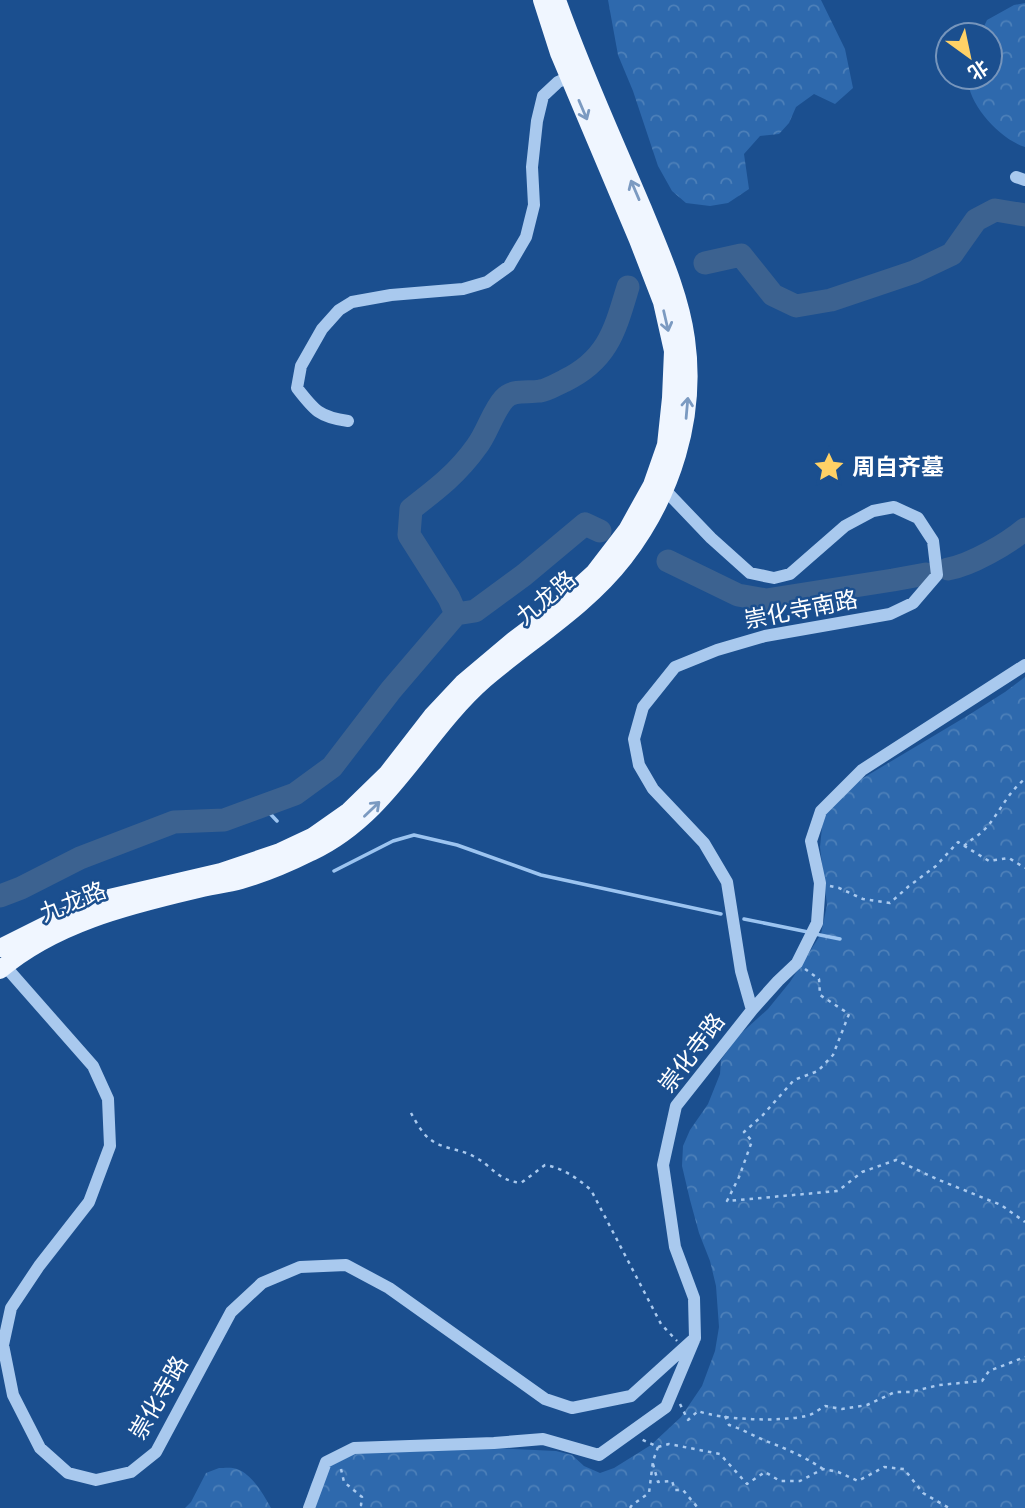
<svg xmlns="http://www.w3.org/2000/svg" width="1025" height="1508" viewBox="0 0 1025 1508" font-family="'Roboto Condensed','Noto Sans SC',sans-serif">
	<defs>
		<pattern id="forest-crowns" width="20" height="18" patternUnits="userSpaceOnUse" patternTransform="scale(1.75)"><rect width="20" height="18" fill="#2e69ad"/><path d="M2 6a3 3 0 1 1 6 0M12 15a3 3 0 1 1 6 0" fill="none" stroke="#4d80b9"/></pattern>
	</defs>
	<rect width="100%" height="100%" fill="#1b4f8f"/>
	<path fill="url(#forest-crowns)" d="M608,0h213l24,49 8,39 -18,16 -21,-10 -18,13 -7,16 -10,11 -19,2 -16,18 5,35 -21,14 -18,3 -24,-3 -14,-12 -14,-25 -25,-75 -15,-36z
		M1025,3v144c-25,-8 -58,-43 -57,-70h22v-42h-10l7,-15 27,-15z
		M1025,677v831h-721l7,-24 9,-16 54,-26 182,9 16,4 12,11 16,7 14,-5 37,-23 30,-28 21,-31 13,-35 4,-24 -3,-41 -6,-25 -11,-28 -9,-33 -8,-34 1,-20 7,-16 18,-26 12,-30 1,-14 17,-24 30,-27 22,-27 31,-48 6,-29 -7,-58 4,-40 19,-17 124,-74 38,-24z
		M219,1468c5,0 13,-1 18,1 16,6 26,25 34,39h-86l6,-6 15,-29z"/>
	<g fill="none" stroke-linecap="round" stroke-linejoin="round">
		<path stroke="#9cc4f0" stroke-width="3.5" d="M263,806l14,15
			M334,871l59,-30 21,-6 43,10 84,30 180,39
			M744,919l64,13
			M815,934l25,5"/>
		<path stroke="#3c6290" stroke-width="23" d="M705,263l36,-8 32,40 23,11 35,-6 83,-28 38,-18 24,-34 19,-10 30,5
			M668,561l70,34 28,5 127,-20 33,-6
			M948,569c23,-4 59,-25 77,-40
			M456,614l-7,-16 -40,-63 2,-26c26,-20 47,-36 66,-63 10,-13 16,-35 27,-47 9,-10 23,-6 36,-8 8,-1 17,-7 24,-10 44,-21 51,-51 64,-94
			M0,896l21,-8 59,-30 94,-36 50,-2 71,-26 37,-27 59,-77 65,-76 19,-3 49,-36 61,-51 15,7"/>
		<path stroke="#a9c9ee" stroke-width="2.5" stroke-dasharray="3.5 5" stroke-linecap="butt" d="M964,846c7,-7 16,-11 22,-18 14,-16 22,-36 39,-49
			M830,886l9,2 24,11 27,4 19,-17 27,-20 22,-24 31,19 20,-3 16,10
			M805,969l14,10 1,16 29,19 -16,41 -15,16 -24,9 -32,36 -18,16 8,9 -13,36 -12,24 111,-10 24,-19 34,-12 43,20 62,25 24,17
			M411,1113c5,9 12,22 20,27 12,9 29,9 42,16 20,10 23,24 48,27l24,-18c18,3 32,13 46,25l70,134 16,17
			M680,1404l8,16 10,-9c24,9 83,11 108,5 7,-1 13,-7 19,-10l17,3 25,-4 28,-13h15l29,-7 43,-4 7,-10 36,-14
			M725,1416l4,9c13,4 25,11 37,16 21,8 39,16 57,28
			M658,1447l11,-3 51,10 27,30 18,-12 15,9h20l23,-12 15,3 20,9 26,-14 20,2 19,24 26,15
			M653,1464l5,18 14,-1 3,9h8l15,18
			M341,1469l3,13 18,15 -1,8 4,3
			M630,1508l2,-3 17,-12 4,-32 5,-14 -17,-8"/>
		<path stroke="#a9c9ee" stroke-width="12" d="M1016,177l9,3
			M348,421c-29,-4 -34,-11 -51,-33l4,-22 21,-37 17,-19 13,-8 39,-7 72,-6 24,-7 22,-16 17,-29 8,-32 -2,-38 5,-46 6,-25 15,-14 11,-5
			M665,490l46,48 39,35 24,5 16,-4 55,-48 28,-15 21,-4 24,11 15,23 4,34 -24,28 -23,11 -125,22 -48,14 -42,17 -32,40 -9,32 5,26 14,24 51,54 23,39 14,89 11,39
			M5,966l88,100 15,33 2,47 -21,56 -50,64 -28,42 -8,37 10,50 27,53 28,25 28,7 35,-8 25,-20 75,-140 31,-29 38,-16 46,-2 43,23 156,111 27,9 59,-12 64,-58
			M309,1508l17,-46 28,-14 140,-5 49,-4 56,16 67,-48 29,-69 -1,-40 -19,-51 -12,-82 13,-59 76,-96 26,-29 19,-18 20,-40 3,-40 -9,-42 10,-30 41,-41 163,-105"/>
		<path stroke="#f0f6ff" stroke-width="18" d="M0,948l56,-28 49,-21 116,-27 59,-20 32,-15 37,-26 38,-37 45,-58 31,-33 51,-43 36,-27 44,-40 33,-43 25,-45 14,-40 5,-47 2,-47 -11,-49 -24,-62 -79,-187 -17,-53
			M0,970c54,-46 126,-64 194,-80 16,-4 32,-6 47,-10 25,-7 48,-17 70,-28 79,-37 111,-118 174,-173 47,-40 101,-72 139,-121 48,-62 73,-141 62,-219 -6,-45 -26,-88 -43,-130 -29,-69 -61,-138 -86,-209"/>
	</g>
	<defs><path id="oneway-shaft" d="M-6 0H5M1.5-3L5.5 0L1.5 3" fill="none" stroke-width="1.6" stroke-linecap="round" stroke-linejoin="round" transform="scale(1.75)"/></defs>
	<g stroke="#7b9ac1">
		<use href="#oneway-shaft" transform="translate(583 110) rotate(67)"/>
		<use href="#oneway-shaft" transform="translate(635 190) rotate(-113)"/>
		<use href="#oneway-shaft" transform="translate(666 321) rotate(77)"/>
		<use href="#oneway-shaft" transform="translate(687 408) rotate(-85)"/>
		<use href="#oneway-shaft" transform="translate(372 809) rotate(-44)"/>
	</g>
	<defs>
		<g id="sight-bare" transform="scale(2.415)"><path d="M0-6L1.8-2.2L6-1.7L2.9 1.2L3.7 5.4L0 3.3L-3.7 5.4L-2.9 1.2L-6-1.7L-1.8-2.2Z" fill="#ffd166" stroke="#1b4f8f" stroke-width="2.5" paint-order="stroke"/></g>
	</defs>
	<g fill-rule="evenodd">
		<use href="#sight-bare" x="829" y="467"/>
	</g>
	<g text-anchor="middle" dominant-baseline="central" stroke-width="5" stroke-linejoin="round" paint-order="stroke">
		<g font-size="23" font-weight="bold" fill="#fff" stroke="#1b4f8f" text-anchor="start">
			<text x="852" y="467">周自齐墓</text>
		</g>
		<g font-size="23" fill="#fff" stroke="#1b4f8f">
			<text transform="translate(546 598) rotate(-40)">九龙路</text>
			<text transform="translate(801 610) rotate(-11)">崇化寺南路</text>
			<text transform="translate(73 902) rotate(-22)">九龙路</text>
			<text transform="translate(692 1053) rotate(-53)">崇化寺路</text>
			<text transform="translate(159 1398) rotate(-60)">崇化寺路</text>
		</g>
	</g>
	<g transform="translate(969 56) rotate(147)"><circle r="33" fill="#1b4f8f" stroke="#7695bc" stroke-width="2"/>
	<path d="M0-5L12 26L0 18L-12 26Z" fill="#ffd166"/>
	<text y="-10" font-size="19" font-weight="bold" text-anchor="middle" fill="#ffffff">北</text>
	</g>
</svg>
